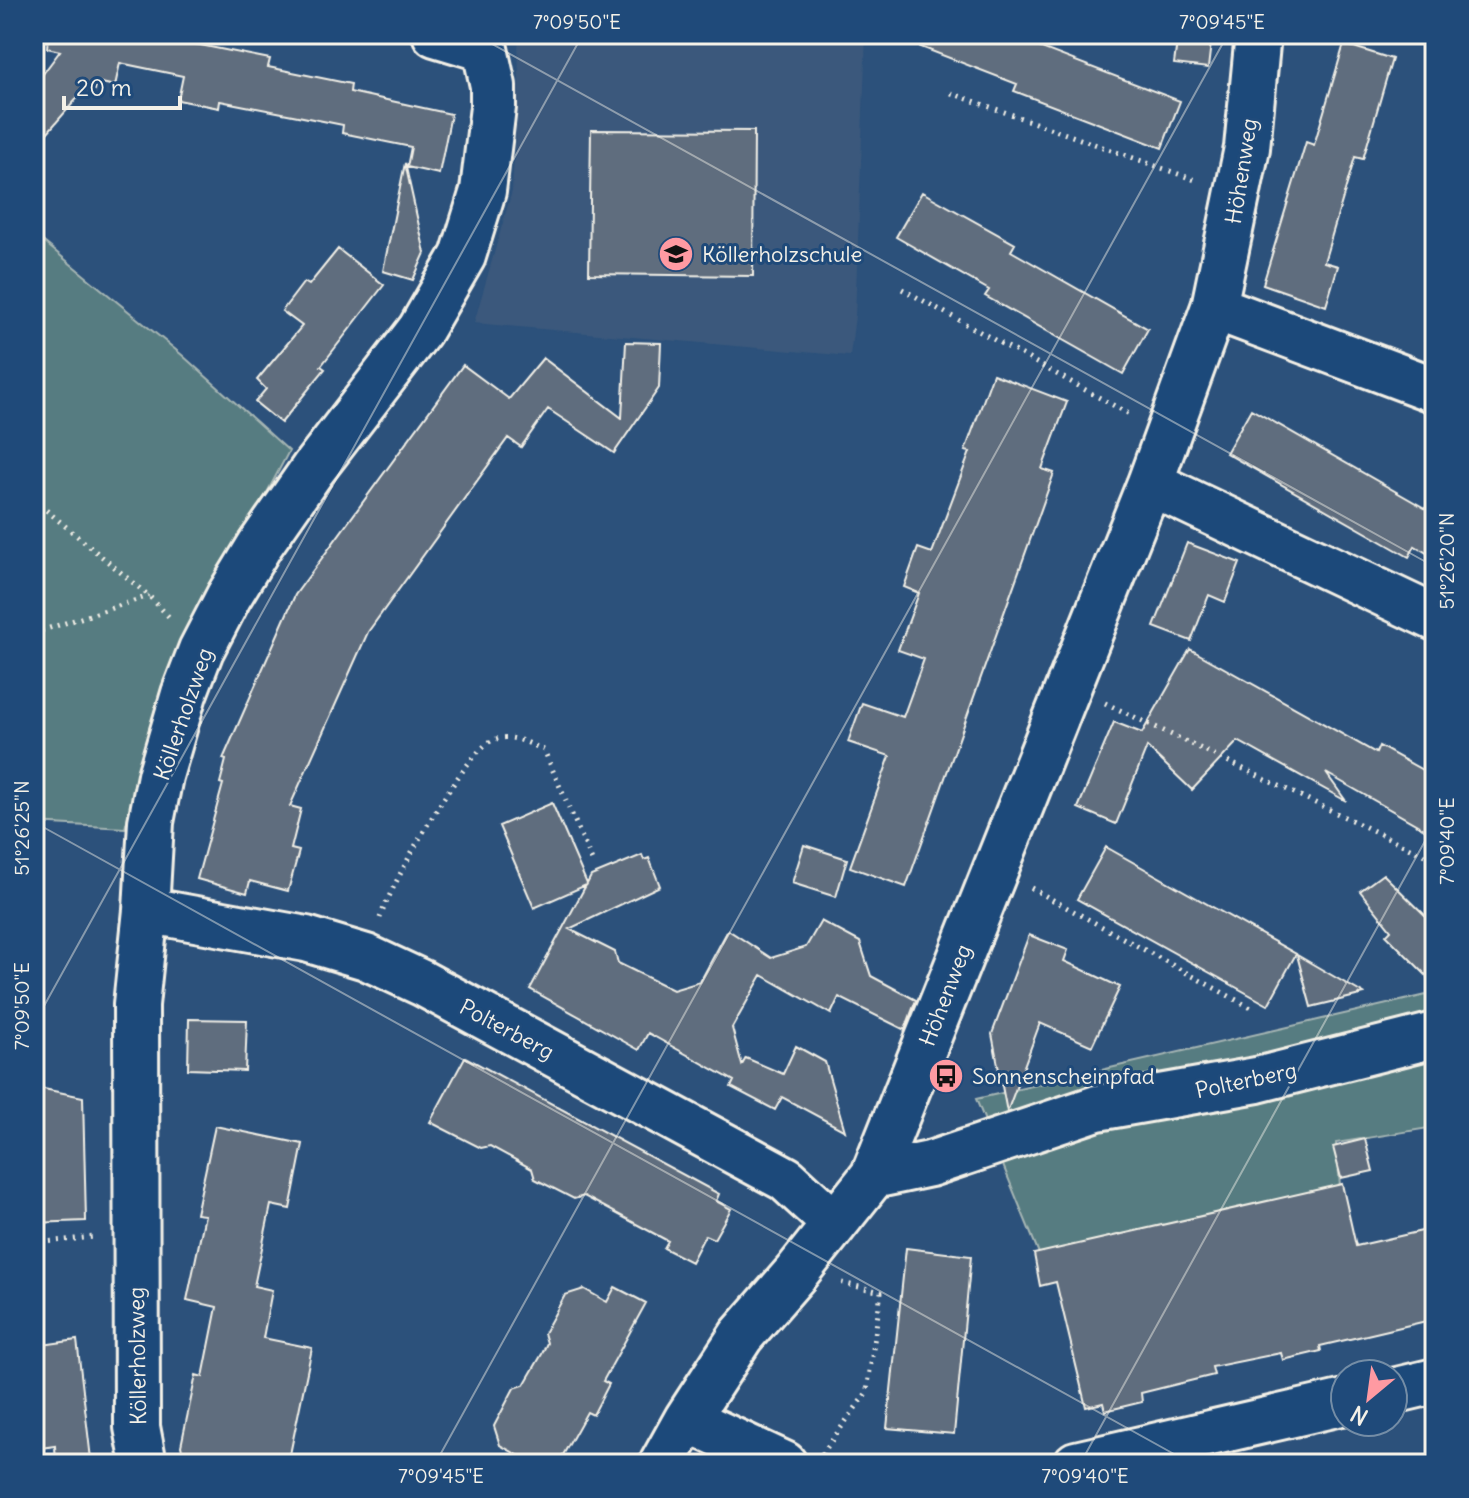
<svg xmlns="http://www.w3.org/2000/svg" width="1469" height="1498" viewBox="0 0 1469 1498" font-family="Delius,sans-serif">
	<rect width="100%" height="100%" fill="#2c517b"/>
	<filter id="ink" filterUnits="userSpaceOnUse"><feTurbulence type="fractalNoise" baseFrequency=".0125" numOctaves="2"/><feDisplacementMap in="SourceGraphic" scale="16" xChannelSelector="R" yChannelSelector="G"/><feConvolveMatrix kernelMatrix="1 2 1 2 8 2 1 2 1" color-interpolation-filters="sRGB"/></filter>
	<g filter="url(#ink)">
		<path fill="#3b597c" d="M518,34h348l-11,282 -5,40 -376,-33 38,-132 7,-112z"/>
		<path fill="#577b81" stroke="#a6b6b4" stroke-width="2" d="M34,234l148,121 107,96 -129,244 -35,133 -91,-5z
			M1435,993v134l-99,16 4,42 -300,71 -64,-157z"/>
		<path fill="#5e6d7e" stroke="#f4f1e8" stroke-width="2" d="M48,34h143l-1,9 80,16 -2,8 83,17 -1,8 101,22 -12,60 -32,-7 4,-20 -69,-14 1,-8 -40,-8 -83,-16 -1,7 -41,-8 5,-24 -63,-13 -5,23 -18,-4 -2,8 -9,-2 -52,60v-62l26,-35 -13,-3z
			M896,34h109l175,67 -18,47 -148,-57 3,-7 -122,-47z
			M1178,34h34l-4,34 -34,-4z
			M1344,44l48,15 -29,100 -8,-2 -31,105 14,4 -12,40 -63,-22 43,-142 8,3z
			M591,130l163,1 -1,145 -164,-2z
			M405,163l20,90 -12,27 -30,-9z
			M922,192l93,52 -4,7 137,78 -25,45 -138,-78 4,-6 -93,-53z
			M338,249l46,36 -63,81 4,3 -44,54 -26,-21 11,-13 -9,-9 45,-54 -20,-15 22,-29 5,3z
			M626,342l35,1 -2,45 -45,65 -66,-44 -27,38 -13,-9 -140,194 -78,174 11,3 -10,40 8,2 -11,40 -38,-10 -3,12 -50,-14 26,-95 -3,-1 6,-23 -3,-1 72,-164 168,-230 46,34 34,-41 79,60z
			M993,374l74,28 -25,67 12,4 -148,414 -56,-20 40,-111 -42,-14 14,-39 41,14 21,-58 -26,-9 21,-57 -15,-6 14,-39 14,5 38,-101 -5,-1z
			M1251,409l184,105v44l-20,-12 -6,11 -183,-104z
			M1187,543l53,20 -15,39 -16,-7 -18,46 -37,-14z
			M1190,649l186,104 3,-7 56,31v58l-109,-62 20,28 -108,-60 -46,49 -45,-43 -31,77 -38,-16 36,-86 28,11z
			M552,803l35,81 4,-8 51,-21 2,5 5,-2 11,28 -91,43 46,23 3,11 55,27 27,-8 28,-52 43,28 35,-11 15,-26 39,21 11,34 45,24 -11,30 -66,-33 -8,17 -69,-39 -30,53 10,37 4,-7 37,16 13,-28 29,16 20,69 -63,-34 -7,13 -44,-23 3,-6 -86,-48 -9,17 -109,-61 56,-104 -52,23 -35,-82z
			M804,845l43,14 -11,38 -44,-14z
			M1106,847l190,107 -28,51 -191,-106z
			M1383,874l52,51v59l-49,-49 5,-5 -31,-39z
			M1029,935l39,15 -4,11 56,26 -28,59 -52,-23 -33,89 -15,-78z
			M1297,955l67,39 -53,13z
			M189,1019l58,1 -2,51 -57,-2z
			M465,1057l254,137 -3,7 15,8 -17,30 -9,-4 -14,27 -27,-14 4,-7 -84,-45 -10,3 -39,-20 -3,-10 -42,-23 -9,2 -51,-26z
			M34,1087l49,10 3,124 -52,2z
			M215,1126l88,18 -13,65 -19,-4 -17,81 18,4 -9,48 49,10 -24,116h-102l-5,-18 15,-71 7,2 14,-70 -30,-7 18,-85 -9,-1z
			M1365,1139l8,32 -32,7 -8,-31z
			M1342,1184l14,62 79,-18v91l-115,27 1,5 -38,9 -2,-7 -69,14 2,8 -73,18 1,9 -37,9 -2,-8 -17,4 -30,-125 -16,4 -6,-32z
			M906,1248l65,8 -17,178 -67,-6z
			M615,1287l31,16 -43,78 6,3 -16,31 -6,-3 -29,52h-24l-34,-19 -6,-19 20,-38 10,-3 18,-31 5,-11 -3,-10 21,-38 19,-6 23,13z
			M77,1340l14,119 -35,4 -1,-17 -21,3v-85l10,-2 -2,-17z"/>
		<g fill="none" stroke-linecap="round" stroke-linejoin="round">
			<g stroke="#f4f1e8" stroke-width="50">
				<path id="minor" d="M1214,307l221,83
					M1150,483l285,135
					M146,910l160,29 60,18 56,26 364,196 49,45
					M873,1176l57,-12 167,-56 160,-28 178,-45
					M1393,1391l42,-10
					M687,1419l97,45
					M144,1464l-7,-37 -1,-422 10,-95 5,-88 9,-46 24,-82 17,-44 28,-54 31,-51 53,-76 107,-139 43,-74 20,-65 10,-84v-21l-8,-37 -50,-15
					M662,1464l25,-45 54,-83 55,-63 77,-97 277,-693 64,-176 33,-159 11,-114
					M1076,1464l269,-62"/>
			</g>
			<path stroke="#f4f1e8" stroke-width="5" stroke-dasharray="2 6" stroke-linecap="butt" d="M951,93l247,88
				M902,289l229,126
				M1426,342l9,-19
				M34,500l115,96 23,24
				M34,633l115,-37
				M1105,703l330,157
				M1031,888l222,121
				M380,918c12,-35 81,-160 111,-177 18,-9 37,2 53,9l49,113
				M34,1243l61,-6
				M822,1454l45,-62 14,-100 -39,-9"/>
			<use href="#minor" stroke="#1f4a7a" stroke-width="44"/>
		</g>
	</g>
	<path fill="none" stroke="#f4f1e8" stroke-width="2" stroke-opacity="0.45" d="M474,34l961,533M34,822l1158,642M34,1024l549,-990M435,1464l793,-1430M1080,1464l355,-641"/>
	<defs>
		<g id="school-disc" transform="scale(1.8)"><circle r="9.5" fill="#ff9aa2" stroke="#1f4a7a"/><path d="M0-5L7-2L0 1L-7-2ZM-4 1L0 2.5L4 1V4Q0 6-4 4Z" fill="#111"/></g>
		<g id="bus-disc" transform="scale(1.8)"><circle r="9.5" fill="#ff9aa2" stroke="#1f4a7a"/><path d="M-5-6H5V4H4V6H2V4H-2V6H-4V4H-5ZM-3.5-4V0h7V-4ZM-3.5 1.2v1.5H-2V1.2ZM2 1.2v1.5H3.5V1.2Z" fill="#111"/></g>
	</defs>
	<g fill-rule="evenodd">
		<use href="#school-disc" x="676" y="254"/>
		<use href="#bus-disc" x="946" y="1076"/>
	</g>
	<g text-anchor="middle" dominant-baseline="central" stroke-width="6" stroke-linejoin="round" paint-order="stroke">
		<g font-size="22" fill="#f4f1e8" stroke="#1f4a7a">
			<text transform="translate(1241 171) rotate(-81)">Höhenweg</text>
			<text transform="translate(183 714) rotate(-71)">Köllerholzweg</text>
			<text transform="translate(945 995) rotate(-69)">Höhenweg</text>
			<text transform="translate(507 1029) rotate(28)">Polterberg</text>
			<text transform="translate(1246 1080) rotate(-12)">Polterberg</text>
			<text transform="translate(137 1356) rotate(-91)">Köllerholzweg</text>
		</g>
		<g font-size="22" fill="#f4f1e8" stroke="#1f4a7a" text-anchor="start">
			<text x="702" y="254">Köllerholzschule</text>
			<text x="972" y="1076">Sonnenscheinpfad</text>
		</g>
	</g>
	<rect width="1469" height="1498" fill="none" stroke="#1f4a7a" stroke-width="88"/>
	<g transform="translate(1369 1398) rotate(209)"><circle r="38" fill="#1f4a7a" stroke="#748da6" stroke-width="2"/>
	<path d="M0-6L14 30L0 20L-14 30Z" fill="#ff9aa2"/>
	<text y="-12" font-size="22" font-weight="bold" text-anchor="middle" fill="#f4f1e8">N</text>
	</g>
	<path d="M64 96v12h116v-12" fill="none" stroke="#f4f1e8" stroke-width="4"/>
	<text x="76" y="96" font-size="24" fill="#f4f1e8" stroke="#1f4a7a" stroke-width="6" paint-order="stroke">20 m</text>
	<rect x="44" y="44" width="1381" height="1410" fill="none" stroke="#f4f1e8" stroke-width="3"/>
	<g font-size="20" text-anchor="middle" fill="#f4f1e8">
		<text x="577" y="29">7°09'50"E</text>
		<text x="1222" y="29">7°09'45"E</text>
		<text transform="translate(1447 561) rotate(-90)" y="7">51°26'20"N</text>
		<text transform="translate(22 828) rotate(-90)" y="7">51°26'25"N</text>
		<text transform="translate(1447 841) rotate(-90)" y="7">7°09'40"E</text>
		<text transform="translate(22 1006) rotate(-90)" y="7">7°09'50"E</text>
		<text x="441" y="1483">7°09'45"E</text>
		<text x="1085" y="1483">7°09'40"E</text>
	</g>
</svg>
